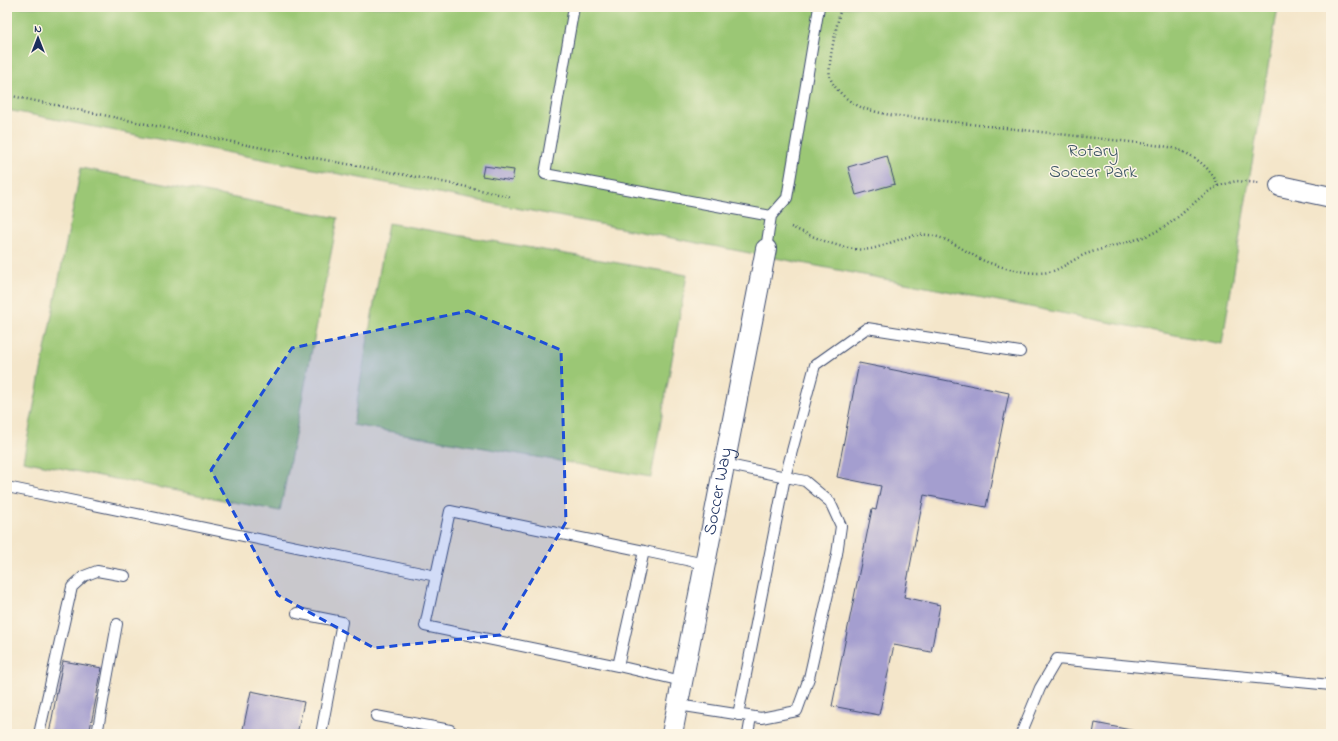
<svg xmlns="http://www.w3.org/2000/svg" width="1338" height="741" viewBox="0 0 1338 741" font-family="'Indie Flower',sans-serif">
	<rect width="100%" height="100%" fill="#fcf5e5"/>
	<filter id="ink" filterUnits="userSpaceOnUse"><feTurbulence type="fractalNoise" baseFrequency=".025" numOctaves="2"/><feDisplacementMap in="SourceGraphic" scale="8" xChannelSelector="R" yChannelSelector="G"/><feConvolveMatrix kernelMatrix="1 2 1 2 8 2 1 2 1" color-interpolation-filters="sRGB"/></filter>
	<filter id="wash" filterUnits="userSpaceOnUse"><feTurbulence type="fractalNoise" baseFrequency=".012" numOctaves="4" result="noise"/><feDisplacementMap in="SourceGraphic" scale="16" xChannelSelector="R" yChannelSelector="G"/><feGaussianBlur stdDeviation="0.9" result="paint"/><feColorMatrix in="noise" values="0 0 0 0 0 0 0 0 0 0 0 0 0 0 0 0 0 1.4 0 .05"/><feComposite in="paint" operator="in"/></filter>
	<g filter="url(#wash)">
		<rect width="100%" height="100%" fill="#f4e6ca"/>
		<path fill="#9bc775" stroke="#5b7b6a" d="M7,7h1271l-56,337 -1215,-234z
			M81,168l257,50 -58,293 -257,-50z
			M388,223l299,52 -36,202 -298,-52z"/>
		<g id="blocks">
			<path fill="#a49ecf" d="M887,156l8,28 -39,11 -8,-28z
				M484,166l30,4 -2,11 -30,-5z
				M859,363l150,30 -23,114 -62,-12 -20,102 36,8 -9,47 -37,-7 -15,70 -47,-9 40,-197 4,1 5,-24 -44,-9z
				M63,661l39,7 -13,66h-40z
				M251,691l53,11 -7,32h-55z
				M1095,723l51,10v1h-53z"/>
		</g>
	</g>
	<g filter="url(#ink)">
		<use href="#blocks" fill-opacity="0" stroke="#3c4a6e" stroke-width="1"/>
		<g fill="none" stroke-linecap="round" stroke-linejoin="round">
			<g stroke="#3c4a6e" stroke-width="12">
				<path id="lane" d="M574,7l-29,167 226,42
					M766,249l5,-33 16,-18 32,-191
					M7,487l429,89
					M297,613l45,9 -21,112
					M618,666l-193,-40 25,-115 194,40
					M682,681l-64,-15 26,-115 61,13
					M678,705l83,13 36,-7 12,-33 28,-124 4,-28 -11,-24 -25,-21 -81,-17
					M738,715l47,-238 30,-112 52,-37 153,24
					M376,716l74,14 4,4
					M39,734l33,-147 12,-11 13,-5 28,5
					M97,734l20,-110
					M748,734l3,-17
					M1021,734l19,-46 17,-29 274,26"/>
			</g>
			<g stroke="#3c4a6e" stroke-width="22">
				<g id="street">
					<path d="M1280,186l51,11"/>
					<path id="s1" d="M672,734l94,-485"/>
				</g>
			</g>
			<path stroke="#3c4a6e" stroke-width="2.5" stroke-dasharray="1 3" stroke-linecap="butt" d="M7,95l245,51 206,39 53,12
				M1218,186l18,-5 25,2
				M791,227c24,10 59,28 84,21 18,-5 34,-15 53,-13 20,2 36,16 54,25 12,5 26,9 38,11 10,2 23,3 33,0 11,-4 21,-12 33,-17 28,-10 60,-13 84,-31 17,-12 30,-28 48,-37 -6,-17 -22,-29 -39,-36 -9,-4 -21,-4 -31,-6l-258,-29c-9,-2 -19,-4 -27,-7 -13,-5 -29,-18 -33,-31 -3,-12 8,-56 11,-70"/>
			<use href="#lane" stroke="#fff" stroke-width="10"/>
			<use href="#street" stroke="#fff" stroke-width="20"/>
		</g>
	</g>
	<path fill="#1d4ed8" fill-opacity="0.2" stroke="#1d4ed8" stroke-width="3" stroke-dasharray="8 5" stroke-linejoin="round" d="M468,311l93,39 5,172 -66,113 -126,13 -96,-53 -67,-125 81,-122z"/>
	<g text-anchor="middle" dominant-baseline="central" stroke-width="3" stroke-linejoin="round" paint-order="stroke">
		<g font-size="18" fill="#3b5564" stroke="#fcf5e5">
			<text x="1093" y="152">Rotary<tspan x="1093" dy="21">Soccer Park</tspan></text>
		</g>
		<g font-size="18" fill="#1b2f5e" stroke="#fcf5e5">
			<text stroke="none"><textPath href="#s1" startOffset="247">Soccer Way</textPath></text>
		</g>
	</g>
	<rect width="1338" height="741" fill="none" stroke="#fcf5e5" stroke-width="24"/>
	<g transform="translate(38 38)" stroke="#fcf5e5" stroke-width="3" paint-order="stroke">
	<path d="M0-3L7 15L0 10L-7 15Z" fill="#1b2f5e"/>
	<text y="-6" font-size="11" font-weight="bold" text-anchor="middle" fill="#1b2f5e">N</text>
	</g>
</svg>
